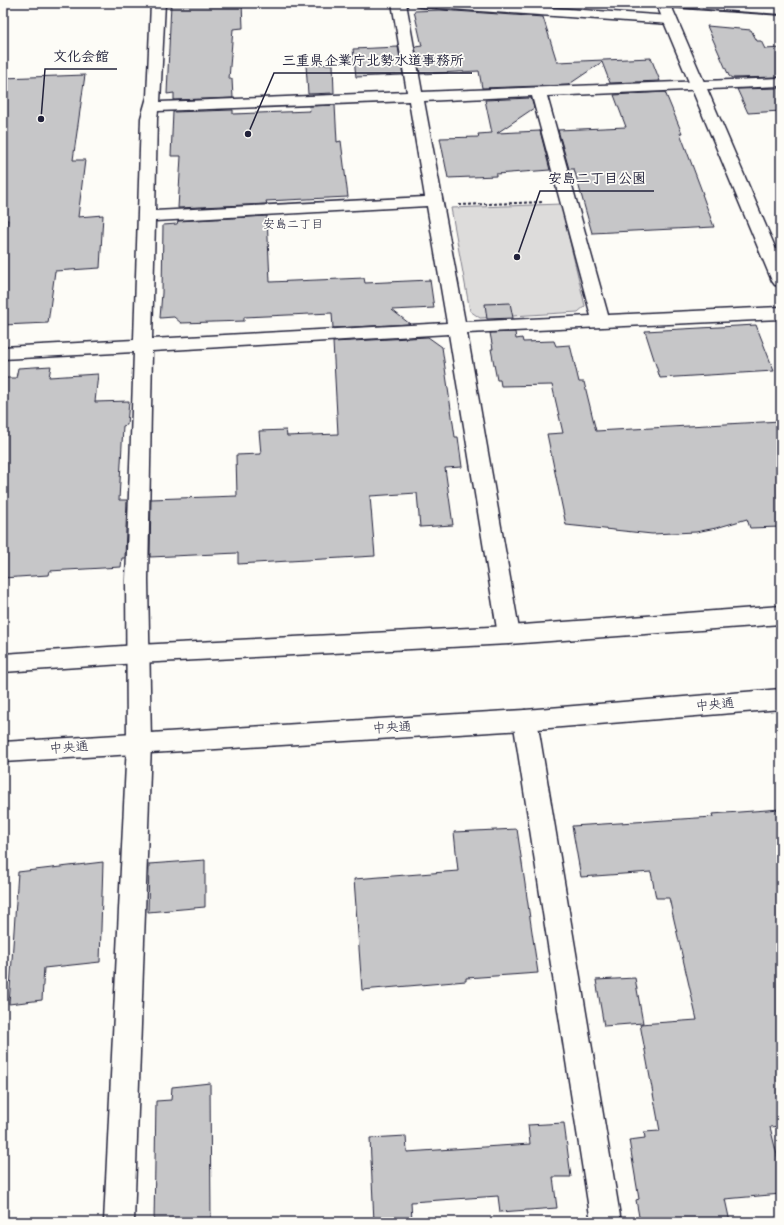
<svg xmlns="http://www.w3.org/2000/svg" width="784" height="1225" viewBox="0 0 784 1225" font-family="Mynerve,'Klee One',sans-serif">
	<rect width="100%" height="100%" fill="#fdfcf7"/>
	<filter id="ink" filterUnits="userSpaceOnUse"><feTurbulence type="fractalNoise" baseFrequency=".025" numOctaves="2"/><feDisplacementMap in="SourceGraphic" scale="8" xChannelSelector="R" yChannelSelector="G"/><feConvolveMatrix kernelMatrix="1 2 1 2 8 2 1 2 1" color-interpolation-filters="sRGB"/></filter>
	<g filter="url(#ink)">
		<path fill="#dddcdb" stroke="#807f8b" d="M561,204l24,102 -7,6 -98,6 -10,-7 -19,-103z"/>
		<path fill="#c6c6c8" stroke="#22223b" d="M171,3h71l1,25 -10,1 -4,50h3l1,19 -59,2v-7l-7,1z
			M440,10l103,7 14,45 94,-4 9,23 -50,2 -8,-21 -34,23 -86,3 -3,-17 -59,3 -5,-27 7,-1 -8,-35z
			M707,26l44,4 6,11h4l4,8 16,-1v29l-49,1 -3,-2z
			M398,47l5,28 -47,2 -3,-28z
			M333,64l1,29 -26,1 -2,-29z
			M85,75l-12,85h12l-7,57 25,-2 -3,53 -45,3 -7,52 -45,2v-78l5,-27h-5v-142z
			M781,88v23l-33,2 -11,-24z
			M665,92l17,41h-2l23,61h-1l12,33 -122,6 -18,-64h-5l-11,-39 68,-3 -12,-32z
			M531,98l3,10 -37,25 43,-2 10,39 -54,4v2l-48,2 -8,-40 39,-1 -1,-3 14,-1 -7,-33z
			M335,105l2,37 4,-1 7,56 -82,4 1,3 -89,4 3,-52h-10l2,-44 60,-2v4l77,-3 -1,-5z
			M267,216l3,66 94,-4 1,5 65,-3 4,28 -42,2 18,14 -77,4 -1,-15 -88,4v4l-63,2 -7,-6 -14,1 2,-25 1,-68 14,-1 1,-3z
			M510,303l3,15 -26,1 -2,-15z
			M756,325l18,46 -114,7 -15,-47z
			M515,332l1,7 6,-1 1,4 31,-1 2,5 14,-1 9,37h5l12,49 185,-10v106l-31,1 -3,-9 -31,9 -20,4 -44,2 -86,-9 -19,-91 16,-1 -11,-48 -51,1 -1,-6h-3l-6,-31h2l-3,-16z
			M428,337l14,10 13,90h3l4,30 -17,1 8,57 -33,2 -3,-34 -47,3 5,60 -137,8v-11l-88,4 1,-58 86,-3 -1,-41 25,-1 -2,-23 27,-1 1,6 51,-2 -5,-92z
			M51,366l-2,11 49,-3 -3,28 34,-1 -2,24 -4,1 -4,74h8l-2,58h-3l-1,9 -72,4 -1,4 -45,3v-200h13l2,-10z
			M781,809v317l-11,1 11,44v23l-56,5 5,23h-90l-4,-22 3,-1 -10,-59 16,-2 -1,-6 16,-1 -20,-107 57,-4 -28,-122h-13l-5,-26 -70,5 -9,-51 141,-9 -1,-3z
			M517,829l21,144 -72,5v3l-104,9 -8,-111 104,-8 -4,-39z
			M205,860v47l-57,5 1,-48z
			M103,862l-3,100 -56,6 -2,32 -33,4 9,-132z
			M635,978l8,45 -39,3 -8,-46z
			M210,1083l1,139h-57l2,-121 15,-1 1,-13z
			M564,1123l7,54h-18l4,31 -57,4 -2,-16 -87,6 1,20h-38l-4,-84 36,-2 1,16 123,-8 -2,-19z"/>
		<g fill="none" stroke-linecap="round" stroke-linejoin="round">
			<g stroke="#22223b" stroke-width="3">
				<path id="street" d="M151,3h14l-5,99 247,-10 -15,-89h14l16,89 359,-14v8l-234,10 61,219 173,-8v12l-314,14 53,302 -3,6 -8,3 -8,-3 -3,-6 -49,-301 -297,17 -4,229 3,163 -17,479h-30l23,-479 -1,-163 8,-228 -131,7v-12l131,-7 7,-222 6,-21zM532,96l59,220 -126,6 -41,-221zM409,101l16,96 -270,14 2,-93 1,-7zM427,206l20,117 -295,16 3,-118z
					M415,3h67l188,13 5,1 2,3 -2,3 -5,1 -248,-17 -5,-1z
					M525,710l8,3 4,7 84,502h-30l-78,-502 4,-7z"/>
			</g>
			<g stroke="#22223b" stroke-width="3">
				<path id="secondary" d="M656,3h14l111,258v25l-6,-1 -3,-4z
					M781,606v18l-272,20 -371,19 -135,9v-18l135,-9 371,-19z
					M781,689v20l-256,21 -522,32v-20l522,-32z"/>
			</g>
			<path stroke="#22223b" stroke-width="2" stroke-dasharray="3 2" stroke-linecap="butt" d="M459,205l85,-3"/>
			<use href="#street" fill="#fdfcf7" fill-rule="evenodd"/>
			<use href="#secondary" fill="#fdfcf7" fill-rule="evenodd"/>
			<path stroke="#22223b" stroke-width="2" d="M606,3l175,12"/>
		</g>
	</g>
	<g text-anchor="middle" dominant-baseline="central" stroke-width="3.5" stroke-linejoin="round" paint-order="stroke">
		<g font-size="12" fill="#22223b" stroke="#fdfcf7">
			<text x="293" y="225">安島二丁目</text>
		</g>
		<g font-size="13" fill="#22223b" stroke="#fdfcf7">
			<text transform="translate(715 705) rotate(-5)">中央通</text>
			<text transform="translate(392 728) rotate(-3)">中央通</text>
			<text transform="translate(69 748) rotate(-4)">中央通</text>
		</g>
	</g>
	<path fill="none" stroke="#22223b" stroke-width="1.5" d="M41 119L45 69H117M248 134L274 73H472M517 257L540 191H654"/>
	<g fill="#22223b" stroke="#fdfcf7" stroke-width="1.5">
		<circle cx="41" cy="119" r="4"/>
		<circle cx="248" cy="134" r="4"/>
		<circle cx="517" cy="257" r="4"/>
	</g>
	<g font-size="14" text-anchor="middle" font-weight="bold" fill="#22223b" stroke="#fdfcf7" stroke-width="3.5" stroke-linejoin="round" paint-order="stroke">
		<text x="81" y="61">文化会館</text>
		<text x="373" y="65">三重県企業庁北勢水道事務所</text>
		<text x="597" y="183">安島二丁目公園</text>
	</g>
	<rect width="784" height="1225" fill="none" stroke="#fdfcf7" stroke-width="16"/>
	<rect x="8" y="8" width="768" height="1209" fill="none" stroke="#22223b" stroke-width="1.5" filter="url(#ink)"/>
</svg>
